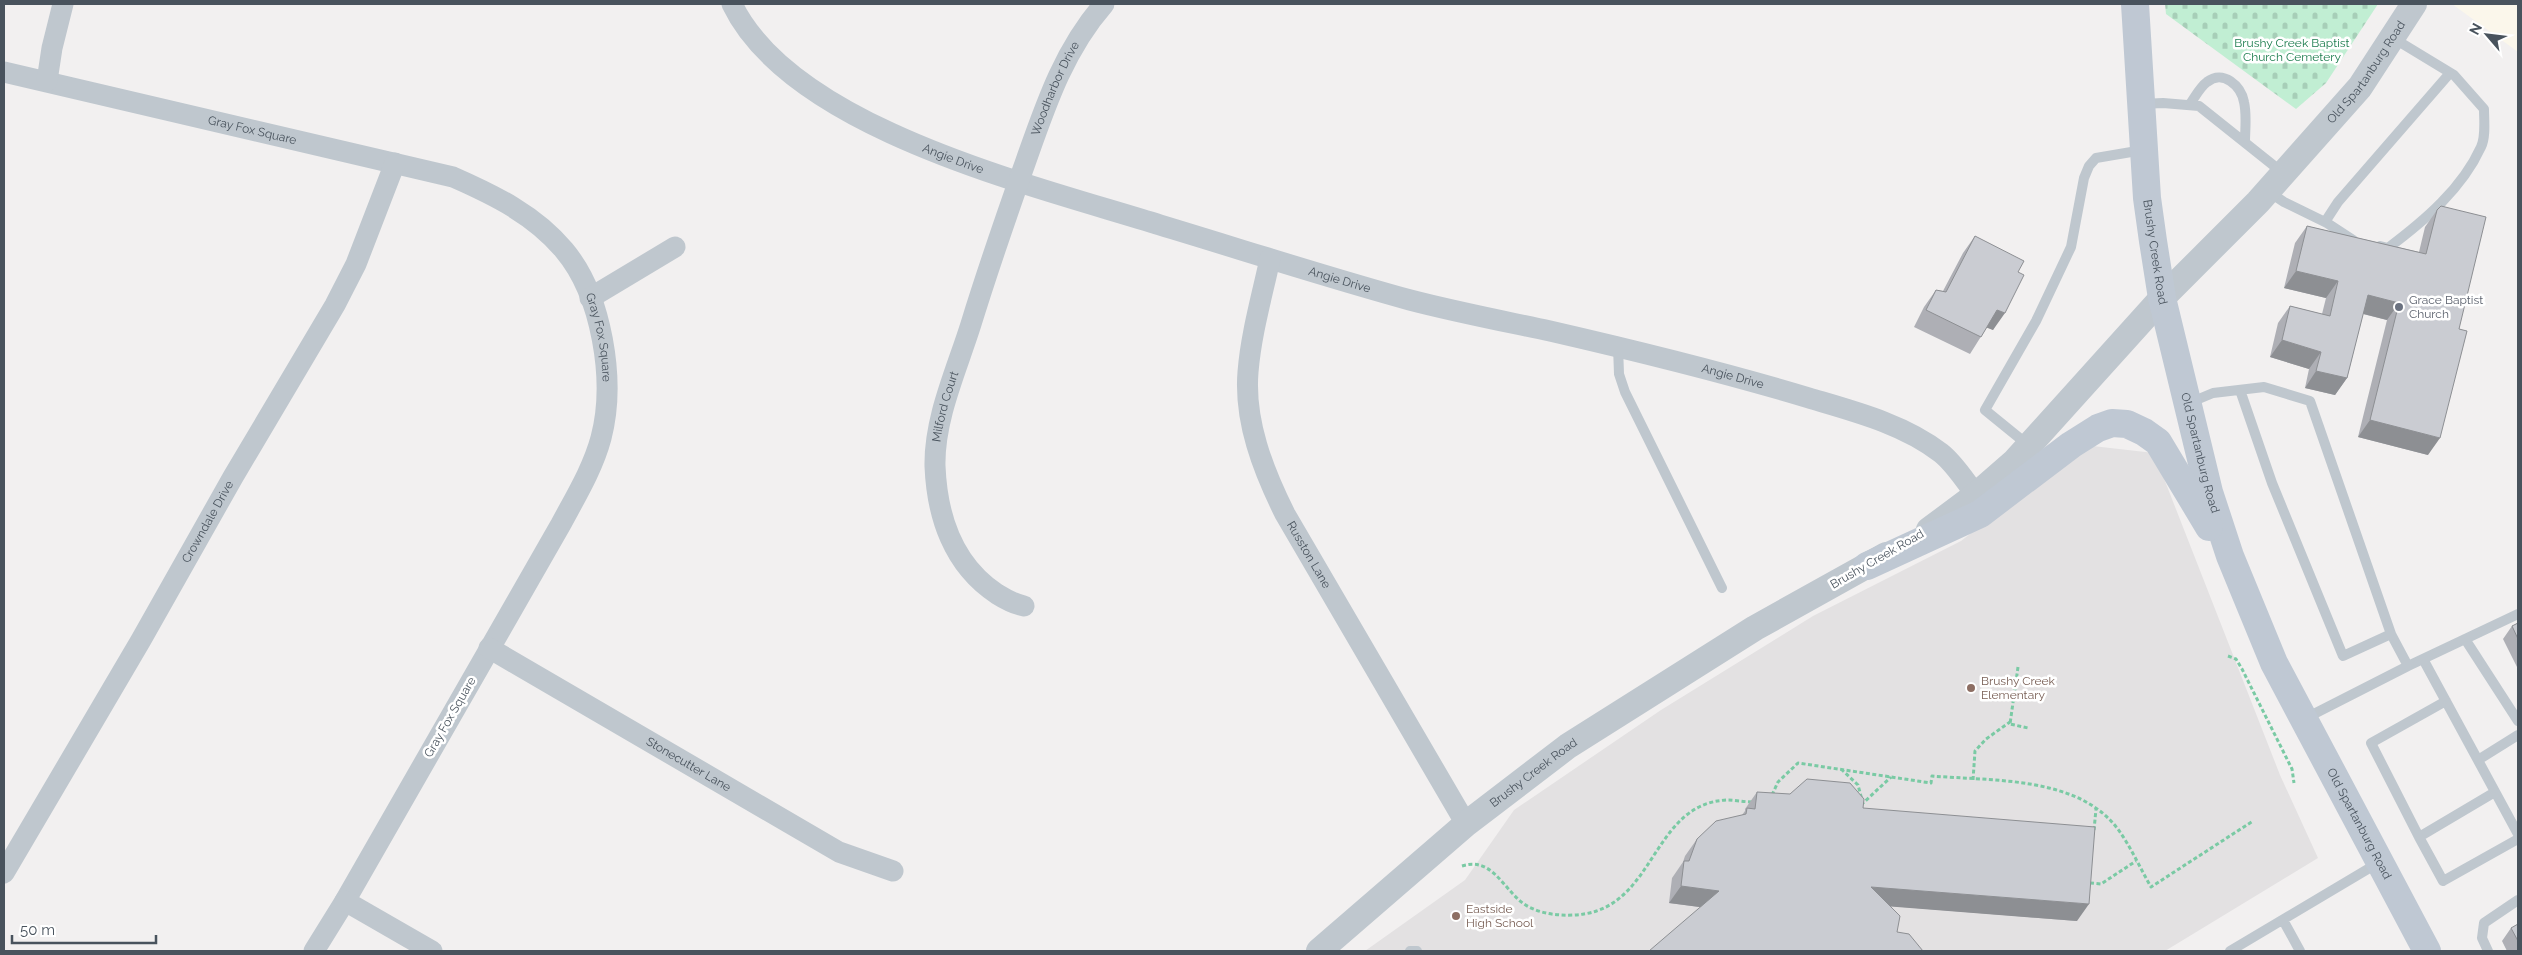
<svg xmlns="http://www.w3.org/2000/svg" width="2522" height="955" viewBox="0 0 2522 955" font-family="Raleway,sans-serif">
	<defs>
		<pattern id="cemetery-stones" width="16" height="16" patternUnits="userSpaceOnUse" patternTransform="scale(1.25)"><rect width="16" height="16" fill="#c1eed3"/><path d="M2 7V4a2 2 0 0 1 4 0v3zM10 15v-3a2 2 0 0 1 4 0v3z" fill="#a7ceb8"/></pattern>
	</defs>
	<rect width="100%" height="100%" fill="#f2f0f0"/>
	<path fill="#fbf7eb" d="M2452,4h66v48z"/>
	<path fill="#e3e1e2" d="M2084,445l70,8 126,322 38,83 -153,93h-800l100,-71 49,-70 147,-100 152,-94 148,-75z"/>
	<path fill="url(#cemetery-stones)" d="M2165,4h213l-52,79 -30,26 -130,-95z"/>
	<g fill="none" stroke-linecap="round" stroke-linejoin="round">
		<path stroke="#7acaa4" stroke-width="3" stroke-dasharray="4 2.5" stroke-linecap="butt" d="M2228,656l8,3 6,10 50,100 2,14
			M2018,667l-8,57 18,4
			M1841,769l17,16 4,15
			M1973,780l2,-29 11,-12 24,-17
			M1772,795l6,-13 20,-19 133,20 1,-7c60,5 145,0 185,52 13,17 23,40 34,59l102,-66
			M1861,805l30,-28
			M2094,830l2,-21
			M1462,866c28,-9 40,19 57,34 16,15 45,17 65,14 72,-11 69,-111 143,-114 8,0 17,2 26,2
			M2090,883l11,1 35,-23"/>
		<path stroke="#bfc7ce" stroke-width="10" d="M2141,104l22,-1 36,3 84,67
			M2190,104c5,-7 10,-17 17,-22 16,-13 34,4 37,20 3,13 1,27 1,40
			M2269,192l15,10 43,21 26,17
			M2325,222l13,-20 112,-129
			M2380,246l8,2c36,-27 74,-59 93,-101 5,-10 3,-27 3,-38l-30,-34 -61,-37
			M1618,346l1,28 6,18 97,196
			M2189,403l24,-10 51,-6 46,14 81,233 -48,22 -71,-173 -32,-93
			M2028,445l-43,-35 51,-89 35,-74 13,-69 5,-12 7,-8 47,-8
			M2465,639l53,82
			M2423,659l95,175
			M2408,666l110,-52
			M2304,719l104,-53 -17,-32
			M2478,760l40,-25
			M2495,792l-76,45 24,44 75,-42
			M2419,837l-48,-94 75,-42
			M2283,920l17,31
			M1410,951h7
			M2230,951l148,-88
			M2488,951l-6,-13 2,-15 34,-23"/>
		<g stroke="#bfc7ce" stroke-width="21">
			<path id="s1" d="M732,4c60,125 304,182 428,221 83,25 166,52 250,75 46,12 93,21 140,31 87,20 173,41 259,67 44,13 95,26 132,55 14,11 24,28 35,42"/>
			<path id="s2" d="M4,72l449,105c41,18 82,38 111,73 38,45 52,131 37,188 -8,30 -25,58 -40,86l-216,377 -31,50"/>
			<path d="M47,81l5,-33 11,-44"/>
			<path id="s3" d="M1270,259c-8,37 -19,75 -22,113 -4,49 15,98 37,142l181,310"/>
			<path d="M590,298l85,-51"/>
			<path id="s4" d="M1024,606c-10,-2 -19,-7 -27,-12 -44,-29 -60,-78 -62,-128 -1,-48 22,-97 36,-142 16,-52 34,-104 52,-155 21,-59 39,-117 81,-165"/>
			<path id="s5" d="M489,648l350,204 54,19"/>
			<path id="s6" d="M4,873l137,-233 92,-163 102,-172 21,-41 39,-101"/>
			<path d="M345,901l87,50"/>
		</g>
		<g stroke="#bfc7ce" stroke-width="26">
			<path id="s7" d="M1929,530l47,-35 39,-34 147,-163 96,-96 102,-115 54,-83"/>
			<path id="s8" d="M1319,951l147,-127 102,-78 187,-118 131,-73"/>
		</g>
		<g stroke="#bfc8d3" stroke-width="28">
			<path id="s9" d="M2135,4l12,194 6,43 9,57 47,194 21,64 44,107 153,288"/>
			<path d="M1867,566l113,-52 91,-69 27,-17 14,-5 15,1 17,8 14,10 51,85"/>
		</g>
	</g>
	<path fill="#aeafb5" d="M2437,210l-9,245 -70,-18 29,-117 -24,-6 -16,64 -12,17 -30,-7 4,-19 -39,-12 8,-34 12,-17 32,8 4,-16 -42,-10 11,-45 12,-17 112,26 6,-25z
		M1975,236l43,36 -25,58 -6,-3 -17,27 -56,-27 10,-20 12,-17 7,1 20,-38z
		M2518,623v46l-15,-30 9,-13z
		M1757,792l106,16 214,113 -187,-15 -190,1 -31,-4 3,-25 11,-16 2,-6 12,-17 45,-24 3,-4v-2z
		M2518,924v27h-11l-5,-10 9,-13z"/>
	<path fill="#8d8f93" d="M2296,271l42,10 -12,17 -42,-10z
		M2368,295l31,8 -12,17 -31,-8z
		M1997,310l8,3 -12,17 -8,-3z
		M2282,340l39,12 -12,17 -39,-12z
		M2316,371l31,7 -12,17 -30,-7z
		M2370,420l70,18 -12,17 -70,-18z
		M1681,886l38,5 -12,17 -38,-5z
		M1871,887l218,17 -12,17 -218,-17z"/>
	<path fill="#caccd2" stroke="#8d8f93" d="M2441,206l45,11 -27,112 8,2 -27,107 -70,-18 29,-117 -31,-8 -21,83 -31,-7 5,-19 -39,-12 8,-34 40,10 8,-35 -42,-10 11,-45 119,28 11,-44z
		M1975,236l49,25 -6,11 6,3 -19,38 -8,-3 -16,27 -55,-27 10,-20 10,2z
		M2518,623v16l-6,-13z
		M1807,779l43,4 14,16 -1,9 232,19 -6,77 -218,-17 29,29 -3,16 12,2 14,17h-274l70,-60 -38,-5 3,-25h5l8,-22 19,-18 30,-7 1,-6 8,1 2,-17 33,2z
		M2518,924v17l-7,-13z"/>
	<circle fill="#6b7280" stroke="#fff" stroke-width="2" cx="2399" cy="307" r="5"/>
	<g fill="#8d6e63" stroke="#fff" stroke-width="2">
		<circle cx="1971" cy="688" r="5"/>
		<circle cx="1456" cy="916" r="5"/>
	</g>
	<g text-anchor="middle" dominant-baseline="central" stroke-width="5" stroke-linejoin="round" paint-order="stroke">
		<g font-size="12" fill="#1b7c4d" stroke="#fff">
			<text x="2292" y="43">Brushy Creek Baptist<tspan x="2292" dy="14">Church Cemetery</tspan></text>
		</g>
		<g font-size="12" fill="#49535d" stroke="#fff">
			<text stroke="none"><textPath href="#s7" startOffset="635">Old Spartanburg Road</textPath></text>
			<text stroke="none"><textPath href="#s4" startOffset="575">Woodharbor Drive</textPath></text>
			<text stroke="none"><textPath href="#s2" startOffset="255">Gray Fox Square</textPath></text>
			<text stroke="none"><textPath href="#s1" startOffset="276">Angie Drive</textPath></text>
			<text stroke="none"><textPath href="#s9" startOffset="249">Brushy Creek Road</textPath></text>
			<text stroke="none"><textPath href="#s1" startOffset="681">Angie Drive</textPath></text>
			<text stroke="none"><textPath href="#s2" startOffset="691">Gray Fox Square</textPath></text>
			<text stroke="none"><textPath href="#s1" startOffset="1086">Angie Drive</textPath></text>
			<text stroke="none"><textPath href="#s4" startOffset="238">Milford Court</textPath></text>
			<text stroke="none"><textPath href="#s9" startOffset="455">Old Spartanburg Road</textPath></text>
			<text stroke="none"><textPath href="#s6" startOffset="406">Crowndale Drive</textPath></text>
			<text stroke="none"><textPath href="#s3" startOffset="311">Russton Lane</textPath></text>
			<text transform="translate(1877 559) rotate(-30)">Brushy Creek Road</text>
			<text transform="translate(450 717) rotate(-60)">Gray Fox Square</text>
			<text stroke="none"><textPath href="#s5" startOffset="231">Stonecutter Lane</textPath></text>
			<text stroke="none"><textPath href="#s8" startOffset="279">Brushy Creek Road</textPath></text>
			<text stroke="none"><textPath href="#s9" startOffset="860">Old Spartanburg Road</textPath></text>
		</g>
		<g font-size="12" fill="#5b616d" stroke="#fff" text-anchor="start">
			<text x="2409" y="300">Grace Baptist<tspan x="2409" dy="14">Church</tspan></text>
		</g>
		<g font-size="12" fill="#785e54" stroke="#fff" text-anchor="start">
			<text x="1981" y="681">Brushy Creek<tspan x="1981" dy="14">Elementary</tspan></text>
			<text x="1466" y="909">Eastside<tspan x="1466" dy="14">High School</tspan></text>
		</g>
	</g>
	<rect width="2522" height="955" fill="none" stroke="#49535d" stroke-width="10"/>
	<g transform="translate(2487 35) rotate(298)" stroke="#ffffff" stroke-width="4" paint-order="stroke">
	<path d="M0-4L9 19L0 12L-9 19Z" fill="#49535d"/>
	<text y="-8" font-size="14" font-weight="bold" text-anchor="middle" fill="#49535d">N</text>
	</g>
	<path d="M12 935v8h144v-8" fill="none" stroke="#49535d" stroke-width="2.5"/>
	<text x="20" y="935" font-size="15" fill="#49535d" stroke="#ffffff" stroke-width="4" paint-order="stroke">50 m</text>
</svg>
